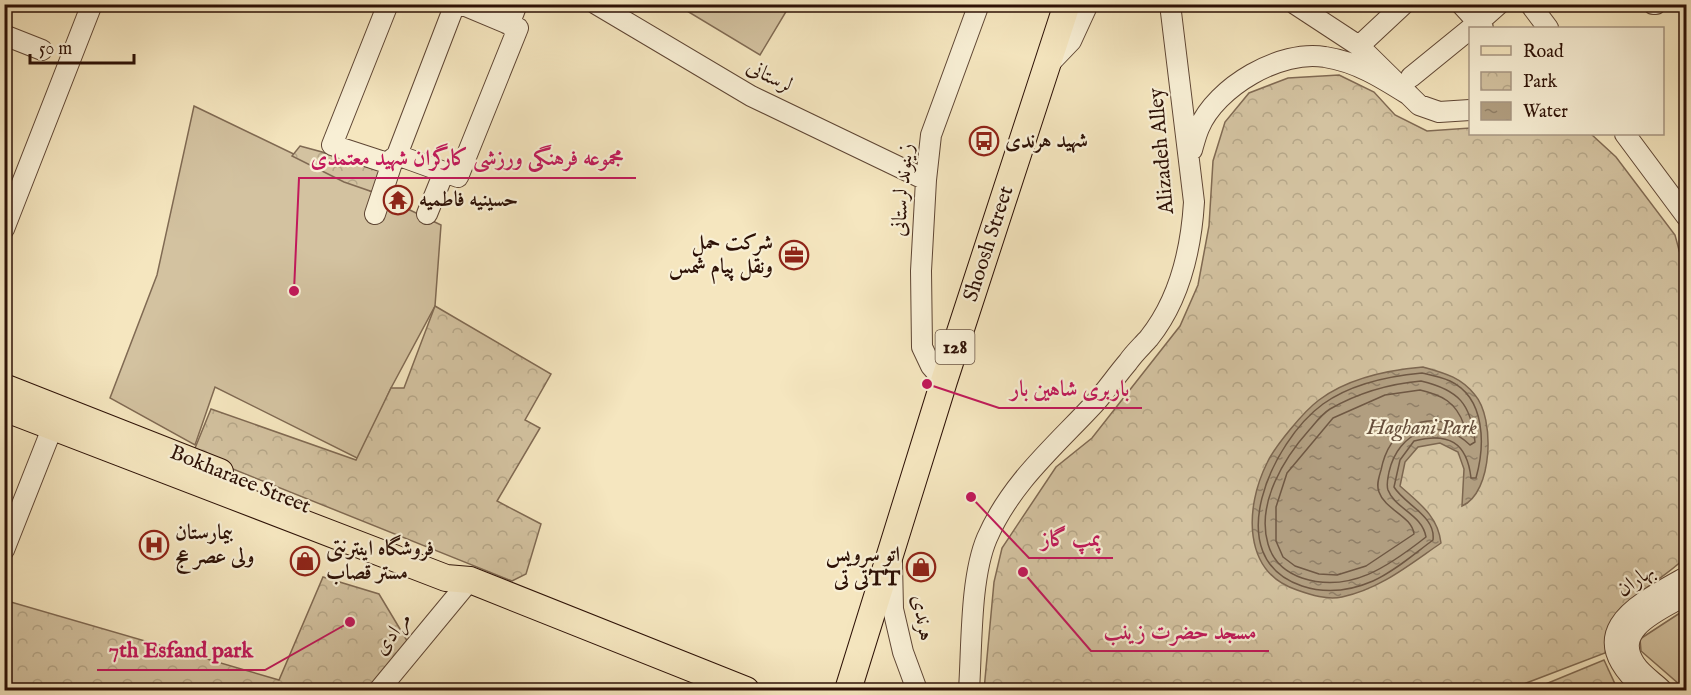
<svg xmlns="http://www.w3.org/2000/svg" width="1691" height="695" viewBox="0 0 1691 695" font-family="'IM FELL English',Amiri,serif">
	<defs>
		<pattern id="park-crowns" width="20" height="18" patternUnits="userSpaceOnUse" patternTransform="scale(1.5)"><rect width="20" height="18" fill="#d3c2a0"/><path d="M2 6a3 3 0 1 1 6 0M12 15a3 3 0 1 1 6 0" fill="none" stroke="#b5a688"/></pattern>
		<pattern id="water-ripples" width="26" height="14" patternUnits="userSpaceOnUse" patternTransform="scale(1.5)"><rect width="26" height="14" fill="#b19e80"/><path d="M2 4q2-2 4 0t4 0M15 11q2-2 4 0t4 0" fill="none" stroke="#907f67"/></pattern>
	</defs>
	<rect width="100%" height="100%" fill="#f5e6bf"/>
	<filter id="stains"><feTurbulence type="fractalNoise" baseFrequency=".00333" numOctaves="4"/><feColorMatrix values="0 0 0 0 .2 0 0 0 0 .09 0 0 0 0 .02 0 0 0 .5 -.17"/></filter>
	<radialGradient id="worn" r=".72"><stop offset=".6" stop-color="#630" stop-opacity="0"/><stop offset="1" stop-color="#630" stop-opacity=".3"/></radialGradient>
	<path fill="#d3c2a0" stroke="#806a53" stroke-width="1.5" d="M677,5h113l-30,50z
		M194,106l247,119 -6,81 -44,82 -32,71 -144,-72 -20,58 -85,-47 47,-123z
		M1686,609v81l-45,-39 -1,-12z"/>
	<path fill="url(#park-crowns)" stroke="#806a53" stroke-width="1.5" d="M1339,75l35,17 21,23 32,16 43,-3v6h121l25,23 59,78 11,41v281c-22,22 -55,36 -71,63 -6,9 -7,22 -10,33l-97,37h-524l10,-108 8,-34 54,-81 36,-29 88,-112 18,-41 11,-59 4,-65 12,-39 24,-29 39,-15z
		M300,146l26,7 2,-4 58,19 -13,24 -29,-10 -52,-26z
		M435,306l116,68 -26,46 15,8 -43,73 44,23 -15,50 -14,7 -319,-128 18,-44 145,51 35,-72h13z
		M323,577l56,17 30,50 -40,46h-364l-1,-90 275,80z
		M1604,660l12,26 5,4h-90z"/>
	<path fill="url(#water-ripples)" stroke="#7c664f" stroke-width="1.5" d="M1423,367c21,6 38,10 52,28 20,23 18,98 -13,111l2,-37 -6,-17 -18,-9 -22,4 -13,15 -5,24c19,17 38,30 41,57 -32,22 -61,46 -99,54 -15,3 -31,-2 -45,-7 -55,-18 -52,-83 -30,-127 8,-17 37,-52 52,-63 29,-22 69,-30 104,-33z"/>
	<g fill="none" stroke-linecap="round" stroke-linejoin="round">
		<path stroke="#6f5843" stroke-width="1.5" d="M1422,373c9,2 19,4 28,8 36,17 35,65 26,97h-5c-4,-36 -23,-46 -57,-37l-14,19 -6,27c11,18 42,29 39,53 -19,14 -38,31 -60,41 -23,10 -47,13 -71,5 -84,-28 -30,-145 21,-182 28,-20 66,-28 99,-31z
			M1421,381c38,9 50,23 54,61l-5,3c-31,-30 -72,-14 -81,27 -1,6 -3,12 -1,18 7,19 34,24 38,47 -37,29 -76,57 -124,41 -17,-6 -29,-16 -34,-34 -12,-41 16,-86 42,-115 6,-7 12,-15 20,-20 28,-16 58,-25 91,-28z
			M1420,390c22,5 36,12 44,35l-4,3c-38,-19 -71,2 -79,42 -2,7 -5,15 -2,22 6,18 33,24 35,42l-48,32 -29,9 -18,-1 -24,-8 -12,-9 -7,-16v-34l11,-34 46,-55 52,-23z"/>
		<g stroke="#5f4634" stroke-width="22">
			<path id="minor" d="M388,4l-56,141 55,18 10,-8 61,22 60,-149 -57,-24
				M596,4l155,92 175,84
				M1295,4l64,42 60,59 20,7 31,-2
				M1461,4l22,24
				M1530,4l18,24
				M1653,4h3
				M509,25l8,-21
				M1472,28l27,-24
				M4,35l38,15
				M1359,46l45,-42
				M1049,64l22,-23 17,-37
				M1411,77l59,-48
				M1625,134l61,82
				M1192,150c2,-7 4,-15 7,-22 17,-41 82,-79 126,-71 32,5 57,21 84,38
				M397,155l58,-151
				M375,214l18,-54
				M427,214l17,-42
				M4,229l88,-225
				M944,381l-13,-15 -9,-19 -1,-76 5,-91 5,-45 48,-131
				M4,550l49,-124
				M892,563l1,46 10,43 14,38
				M379,690l91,-110
				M969,690c3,-44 1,-112 18,-152 24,-55 67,-91 107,-134 12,-13 22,-28 34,-42 6,-9 14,-16 21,-24 31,-39 42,-87 45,-136l-24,-198
				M1645,690c-66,-57 -11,-84 41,-113
				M1662,690c-8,-8 -21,-16 -27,-26 -24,-36 28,-55 51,-69"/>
		</g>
		<g stroke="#2d1106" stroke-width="28">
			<path id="major" d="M4,387l216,85
				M4,408l442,170 24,2 276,110
				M848,690l96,-309 123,-377"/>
		</g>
		<use href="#minor" stroke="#f8efd5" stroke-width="20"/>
		<use href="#major" stroke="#f5e6bf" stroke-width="26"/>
	</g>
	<defs>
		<g id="bus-ring" transform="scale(1.5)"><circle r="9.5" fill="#f8efd5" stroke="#8f2418" stroke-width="1.5"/><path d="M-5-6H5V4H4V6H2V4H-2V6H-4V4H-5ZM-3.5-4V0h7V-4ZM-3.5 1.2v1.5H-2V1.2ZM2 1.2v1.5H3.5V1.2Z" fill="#8f2418"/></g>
		<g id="temple-ring" transform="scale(1.5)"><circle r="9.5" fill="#f8efd5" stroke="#8f2418" stroke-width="1.5"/><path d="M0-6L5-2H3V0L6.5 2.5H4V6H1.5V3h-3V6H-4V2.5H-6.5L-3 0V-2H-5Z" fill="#8f2418"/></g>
		<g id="office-ring" transform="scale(1.5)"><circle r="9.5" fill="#f8efd5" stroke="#8f2418" stroke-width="1.5"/><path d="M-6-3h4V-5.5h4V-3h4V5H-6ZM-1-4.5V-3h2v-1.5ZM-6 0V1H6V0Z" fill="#8f2418"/></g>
		<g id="hospital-ring" transform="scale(1.5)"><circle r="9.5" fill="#f8efd5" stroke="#8f2418" stroke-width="1.5"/><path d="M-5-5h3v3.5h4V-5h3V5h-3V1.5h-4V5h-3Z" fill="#8f2418"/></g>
		<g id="shop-ring" transform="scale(1.5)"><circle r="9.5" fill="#f8efd5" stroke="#8f2418" stroke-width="1.5"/><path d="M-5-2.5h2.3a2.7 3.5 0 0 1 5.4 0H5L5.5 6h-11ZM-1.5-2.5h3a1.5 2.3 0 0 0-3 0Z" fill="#8f2418"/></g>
	</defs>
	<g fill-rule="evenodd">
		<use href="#bus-ring" x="984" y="141"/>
		<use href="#temple-ring" x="398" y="200"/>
		<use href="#office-ring" x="794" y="255"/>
		<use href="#hospital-ring" x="154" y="545"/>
		<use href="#shop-ring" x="305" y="561"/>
		<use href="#shop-ring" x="921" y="567"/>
	</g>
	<g text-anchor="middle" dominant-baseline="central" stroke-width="4.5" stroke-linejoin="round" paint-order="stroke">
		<rect fill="#f8efd5" stroke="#6a5444" stroke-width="1.5" x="935.5" y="330" width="39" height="34" rx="4.5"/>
		<g font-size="20" font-weight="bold" fill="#2d1106">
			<text x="955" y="347">128</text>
		</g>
		<g font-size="21" fill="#2d1106" stroke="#f8efd5">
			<text transform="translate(769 77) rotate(28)">لرستانی</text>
			<text transform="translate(1162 151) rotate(-95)">Alizadeh Alley</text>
			<text transform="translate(903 190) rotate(-85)">زینوند لرستانی</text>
			<text transform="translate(989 244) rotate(-72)">Shoosh Street</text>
			<text transform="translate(240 480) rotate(22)">Bokharaee Street</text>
			<text transform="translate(1636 581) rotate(-35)">بهاران</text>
			<text transform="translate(922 618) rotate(80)">هرندی</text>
			<text transform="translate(393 634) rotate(-52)">مرادی</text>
		</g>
		<g font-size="21" font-weight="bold" fill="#2d1106" stroke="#f8efd5" text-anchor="start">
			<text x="1005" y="141">شهید هرندی</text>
			<text x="419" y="200">حسینیه فاطمیه</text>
			<text x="773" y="243" text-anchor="end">شرکت حمل<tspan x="773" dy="24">ونقل پیام شمس</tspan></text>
			<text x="175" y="533">بیمارستان<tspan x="175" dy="24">ولی عصر عج</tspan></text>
			<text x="326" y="549">فروشگاه اینترنتی<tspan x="326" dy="24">مستر قصاب</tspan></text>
			<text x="900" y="555" text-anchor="end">اتو سرویس<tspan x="900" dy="24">تی تیTT</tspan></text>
		</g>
		<g font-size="21" font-style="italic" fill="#674f3c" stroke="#f8efd5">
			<text x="1422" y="428">Haghani Park</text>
		</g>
	</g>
	<path fill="none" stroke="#c2185b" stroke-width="2" d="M294 291L299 178H636M927 384L999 408H1142M971 497L1029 558H1113M1023 572L1091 651H1269M350 622L265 670H97"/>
	<g fill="#c2185b" stroke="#f8efd5" stroke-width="2">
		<circle cx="294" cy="291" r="6"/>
		<circle cx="927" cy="384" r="6"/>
		<circle cx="971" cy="497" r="6"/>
		<circle cx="1023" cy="572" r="6"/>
		<circle cx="350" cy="622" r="6"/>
	</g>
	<g font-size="22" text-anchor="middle" font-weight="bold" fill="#c2185b" stroke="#f8efd5" stroke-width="4.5" stroke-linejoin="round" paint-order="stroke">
		<text x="467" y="165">مجموعه فرهنگی ورزشی کارگران شهید معتمدی</text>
		<text x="1070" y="396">باربری شاهین بار</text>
		<text x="1071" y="546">پمپ گاز</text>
		<text x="1180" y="639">مسجد حضرت زینب</text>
		<text x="181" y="657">7th Esfand park</text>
	</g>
	<rect width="1691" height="695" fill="none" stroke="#f5e6bf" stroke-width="24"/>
	<rect x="6" y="6" width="1679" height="683" fill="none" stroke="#2d1106" stroke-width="3"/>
	<rect x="12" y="12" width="1667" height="671" fill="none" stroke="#2d1106" stroke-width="1.5"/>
	<rect x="1469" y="27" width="195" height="108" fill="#f8efd5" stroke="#a79682" stroke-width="1.5"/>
	<rect x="1481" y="46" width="30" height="9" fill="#f5e6bf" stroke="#a79682" stroke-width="1.5"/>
	<text x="1523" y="57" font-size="18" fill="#2d1106">Road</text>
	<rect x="1481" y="72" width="30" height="18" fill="url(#park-crowns)" stroke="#a79682" stroke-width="1.5"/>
	<text x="1523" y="87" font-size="18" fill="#2d1106">Park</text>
	<rect x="1481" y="102" width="30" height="18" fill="url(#water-ripples)" stroke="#a79682" stroke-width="1.5"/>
	<text x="1523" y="117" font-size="18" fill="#2d1106">Water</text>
	<path d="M30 54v9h104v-9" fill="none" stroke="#2d1106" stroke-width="3"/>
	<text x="39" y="54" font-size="18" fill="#2d1106" stroke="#f8efd5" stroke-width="4.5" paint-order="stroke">50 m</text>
	<rect width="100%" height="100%" filter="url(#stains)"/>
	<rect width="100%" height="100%" fill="url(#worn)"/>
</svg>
